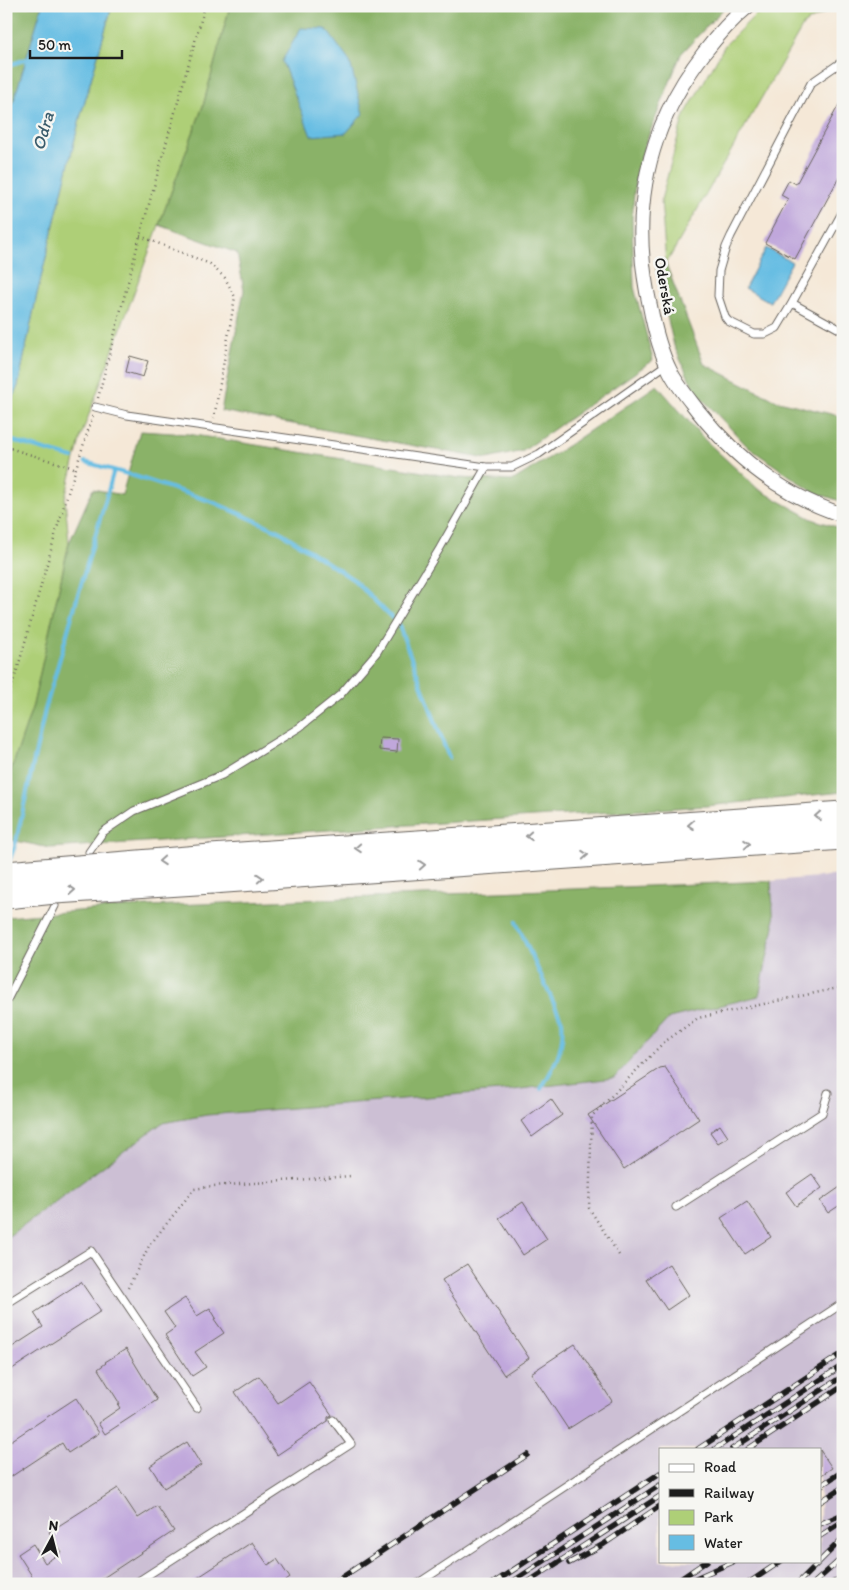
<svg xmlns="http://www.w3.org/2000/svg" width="849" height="1590" viewBox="0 0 849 1590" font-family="Itim,sans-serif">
	<rect width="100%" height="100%" fill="#f6f6f2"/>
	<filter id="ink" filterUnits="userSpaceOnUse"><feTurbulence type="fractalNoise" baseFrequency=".02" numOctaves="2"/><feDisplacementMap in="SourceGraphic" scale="10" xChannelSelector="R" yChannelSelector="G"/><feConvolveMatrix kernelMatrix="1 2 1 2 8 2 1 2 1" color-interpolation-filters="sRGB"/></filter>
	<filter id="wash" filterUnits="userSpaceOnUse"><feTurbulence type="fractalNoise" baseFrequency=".0096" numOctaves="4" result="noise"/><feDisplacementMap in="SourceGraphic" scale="20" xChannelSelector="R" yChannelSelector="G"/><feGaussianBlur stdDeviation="1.12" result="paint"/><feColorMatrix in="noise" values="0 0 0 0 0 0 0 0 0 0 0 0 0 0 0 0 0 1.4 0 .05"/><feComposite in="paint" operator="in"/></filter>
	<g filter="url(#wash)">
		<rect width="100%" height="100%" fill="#f5e8d7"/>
		<path fill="#ccbfd4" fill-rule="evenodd" d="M843,875v709h-837v-346l156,-115 45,-8 305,-25 102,-12 55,-60 90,-22 15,-70 -3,-45zM660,1449h160v112h-160z"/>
		<path fill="#aecf77" stroke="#65764a" d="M112,6h118l-27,100 -122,330 -16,62 4,45 -36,162 -27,81v-372l12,-28 19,-92 43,-176z
			M771,6h65l-32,18 -138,240 -5,-64 22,-82 42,-73 30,-30z"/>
		<path fill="#8ab268" stroke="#536742" d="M13,6h29l-36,121v-103z
			M230,6h496l-45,48 -37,93 -9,35 -3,37 2,68 19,73 -130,91 -36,8 -266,-48 23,-121 -7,-37 -78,-28 44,-119z
			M666,264l38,100 71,36 68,17v85l-30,-10 -65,-45 -53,-56 -21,-45 -18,-78z
			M657,385l48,55 53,49 54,30 31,10v263l-137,14 -656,42 -44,-9v-53l27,-81 36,-162 24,-54 29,6 18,-64 48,3 272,44 52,3 48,-30z
			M771,881l3,45 -15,70 -90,22 -55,60 -102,12 -305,25 -45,8 -156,115v-321l118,-10z"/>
		<path fill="#66bde3" stroke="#416c80" d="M42,6h70l-32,112 -43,176 -19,92 -12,28v-287z
			M301,28l25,1 24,33 13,52 -17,19 -35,3 -29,-75z
			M766,248l26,14 -22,40 -25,-14z"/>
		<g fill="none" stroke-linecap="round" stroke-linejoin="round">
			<path stroke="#66bde3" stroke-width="4" d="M6,66l21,-7h3
				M6,439l67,19
				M85,462l46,13 82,27 66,29 75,49 38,38
				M398,623l51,135
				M10,859l5,-13 30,-136 69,-240
				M516,922l46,99c3,27 -8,46 -21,68"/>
		</g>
		<g id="blocks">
			<path fill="#c0a7db" d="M843,97v73l-48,89 -30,-16 23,-44 -7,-4 8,-15 7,4z
				M130,356l18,5 -5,16 -17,-5z
				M380,738l18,1 -1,13 -18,-2z
				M665,1067l34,52 -75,50 -36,-54 72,-47z
				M551,1099l11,16 -30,22 -11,-16z
				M720,1125l8,12 -10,6 -8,-11z
				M812,1174l10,14 -26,18 -10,-14z
				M843,1185v18l-15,10 -8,-12z
				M747,1201l24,36 -26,17 -24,-36z
				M523,1202l24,37 -24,16 -24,-37z
				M467,1264l62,94 -25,17 -62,-95z
				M669,1264l20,31 -22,15 -21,-31z
				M81,1282l20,29 -95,62v-22l37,-24 -9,-14z
				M185,1298l12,18 13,-8 6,10 -2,1 10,14 -29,19 11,15 -14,9 -27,-41 10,-7 -11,-16z
				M575,1344l37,57 -44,28 -37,-56z
				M126,1349l31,51 -52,34 -7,-11 22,-15 -2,-3 2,-1 -22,-35 8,-6 -1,-1z
				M259,1376l19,27 31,-21 23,33 -4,2v4l-51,34 -42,-63z
				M76,1398l23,35 -31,20 -6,-10 -56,37v-36z
				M187,1442l14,23 -37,23 -14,-22z
				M820,1450l12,18 -12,8z
				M118,1488l20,30 19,-12 17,25 -80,53h-57l-19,-30 15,-10 12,19 17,-11 -13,-20z
				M252,1542l16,23 9,-6 13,19 -8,6h-94z"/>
		</g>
	</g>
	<g filter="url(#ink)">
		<use href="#blocks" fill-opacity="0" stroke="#68635d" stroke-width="1"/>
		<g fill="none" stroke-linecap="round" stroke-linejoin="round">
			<g stroke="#68635d" stroke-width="9">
				<path id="lane" d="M843,61l-32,22 -80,153 -5,11 -7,24 -1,25 7,21 3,4 26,13h11l12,-6 15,-25 51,28
					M792,303l51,-92
					M95,407l32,8 359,52h26l27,-13 128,-90
					M89,852l14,-20 31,-21 88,-36 78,-48 40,-32 37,-43 63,-104 46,-81
					M6,1002l49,-96
					M676,1207l146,-94 6,-20
					M6,1304l85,-53 106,157
					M134,1584l217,-140 -18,-24
					M417,1584l426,-281"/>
			</g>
			<g stroke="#68635d" stroke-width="16">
				<path id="street" d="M748,6c-17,14 -31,30 -44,47 -58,75 -75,161 -54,253 4,21 10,45 20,65 7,14 18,27 28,40 38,48 86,85 145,104"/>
			</g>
			<g stroke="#68635d" stroke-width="27">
				<path id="highway" d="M211,857l632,-43
					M212,881l631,-44"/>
			</g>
			<path stroke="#68635d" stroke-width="2.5" stroke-dasharray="1 4" stroke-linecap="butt" d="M140,236l70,28 15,14 10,19 -21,121
				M98,398l42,-162 65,-230
				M6,447l71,22
				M6,704l12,-37 42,-149 33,-103
				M619,1255l-30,-47 3,-92 71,-73 35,-25 145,-31
				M128,1288l21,-42 45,-57 19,-3 138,-10"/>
			<use href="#lane" stroke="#fff" stroke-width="7"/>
			<use href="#street" stroke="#fff" stroke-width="14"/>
			<use href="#highway" stroke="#fff" stroke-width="25"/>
			<g stroke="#1c1c1c" stroke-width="5.5">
				<path id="rail" d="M698,1449l145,-96
					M715,1449l128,-84
					M732,1449l111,-73
					M748,1449l95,-63
					M820,1486l23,-15
					M820,1502l23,-15
					M820,1524l23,-10
					M820,1536l23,-15
					M820,1561l23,-23
					M569,1563l35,-19 56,-38
					M332,1584l195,-129
					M492,1584l168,-111
					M509,1584l151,-99
					M525,1584l135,-88
					M673,1584l34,-23
					M682,1584l53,-23
					M747,1584l34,-23
					M797,1584l23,-23
					M813,1584l30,-27
					M831,1584l12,-8"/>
			</g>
			<use href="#rail" stroke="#f6f6f2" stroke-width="4" stroke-dasharray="11" stroke-linecap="butt"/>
			<g stroke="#68635d" stroke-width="27" stroke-linecap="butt">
				<path id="highway-bridge" d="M6,874l205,-17
					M6,896l49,-5 157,-10"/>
			</g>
			<use href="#highway-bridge" stroke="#fff" stroke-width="25"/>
		</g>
		<defs><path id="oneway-chevron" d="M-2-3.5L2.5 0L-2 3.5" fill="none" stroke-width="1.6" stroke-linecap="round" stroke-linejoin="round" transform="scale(1.25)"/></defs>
		<g stroke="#999">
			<use href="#oneway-chevron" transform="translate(818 816) rotate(176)"/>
			<use href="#oneway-chevron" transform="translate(691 825) rotate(176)"/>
			<use href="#oneway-chevron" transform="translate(529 836) rotate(176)"/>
			<use href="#oneway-chevron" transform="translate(747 844) rotate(-4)"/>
			<use href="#oneway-chevron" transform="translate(358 848) rotate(176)"/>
			<use href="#oneway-chevron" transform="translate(585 855) rotate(-4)"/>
			<use href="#oneway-chevron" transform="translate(162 861) rotate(176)"/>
			<use href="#oneway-chevron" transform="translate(422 865) rotate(-4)"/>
			<use href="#oneway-chevron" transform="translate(260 878) rotate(-4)"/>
			<use href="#oneway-chevron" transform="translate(72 890) rotate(-4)"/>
		</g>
	</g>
	<g text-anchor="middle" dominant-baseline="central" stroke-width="5" stroke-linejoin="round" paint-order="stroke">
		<g font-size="16" fill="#1c1c1c" stroke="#f6f6f2">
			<text transform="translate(665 286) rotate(80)">Oderská</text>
		</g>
		<g font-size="18" font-style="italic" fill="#3a5c6c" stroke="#f6f6f2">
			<text transform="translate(43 131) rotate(-74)">Odra</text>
		</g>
	</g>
	<rect width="849" height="1590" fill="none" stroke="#f6f6f2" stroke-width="25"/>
	<rect x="659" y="1448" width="162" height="115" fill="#f6f6f2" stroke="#9f9f9c"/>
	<rect x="669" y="1464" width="25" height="8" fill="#ffffff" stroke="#9f9f9c"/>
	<text x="704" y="1472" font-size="15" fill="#1c1c1c">Road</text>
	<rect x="669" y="1489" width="25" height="8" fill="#1c1c1c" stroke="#9f9f9c"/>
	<text x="704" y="1498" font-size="15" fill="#1c1c1c">Railway</text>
	<rect x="669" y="1510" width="25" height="15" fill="#aecf77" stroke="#9f9f9c"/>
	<text x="704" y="1522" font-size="15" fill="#1c1c1c">Park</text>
	<rect x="669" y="1535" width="25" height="15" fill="#66bde3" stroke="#9f9f9c"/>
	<text x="704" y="1548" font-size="15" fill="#1c1c1c">Water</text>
	<g transform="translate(52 1538) rotate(7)" stroke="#f6f6f2" stroke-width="4" paint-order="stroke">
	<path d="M0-4L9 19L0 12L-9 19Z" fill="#1c1c1c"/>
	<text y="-8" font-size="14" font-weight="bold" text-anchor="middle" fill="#1c1c1c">N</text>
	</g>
	<path d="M30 50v8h92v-8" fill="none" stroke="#1c1c1c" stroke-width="2.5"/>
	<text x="38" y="50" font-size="15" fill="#1c1c1c" stroke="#f6f6f2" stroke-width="4" paint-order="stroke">50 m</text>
</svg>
